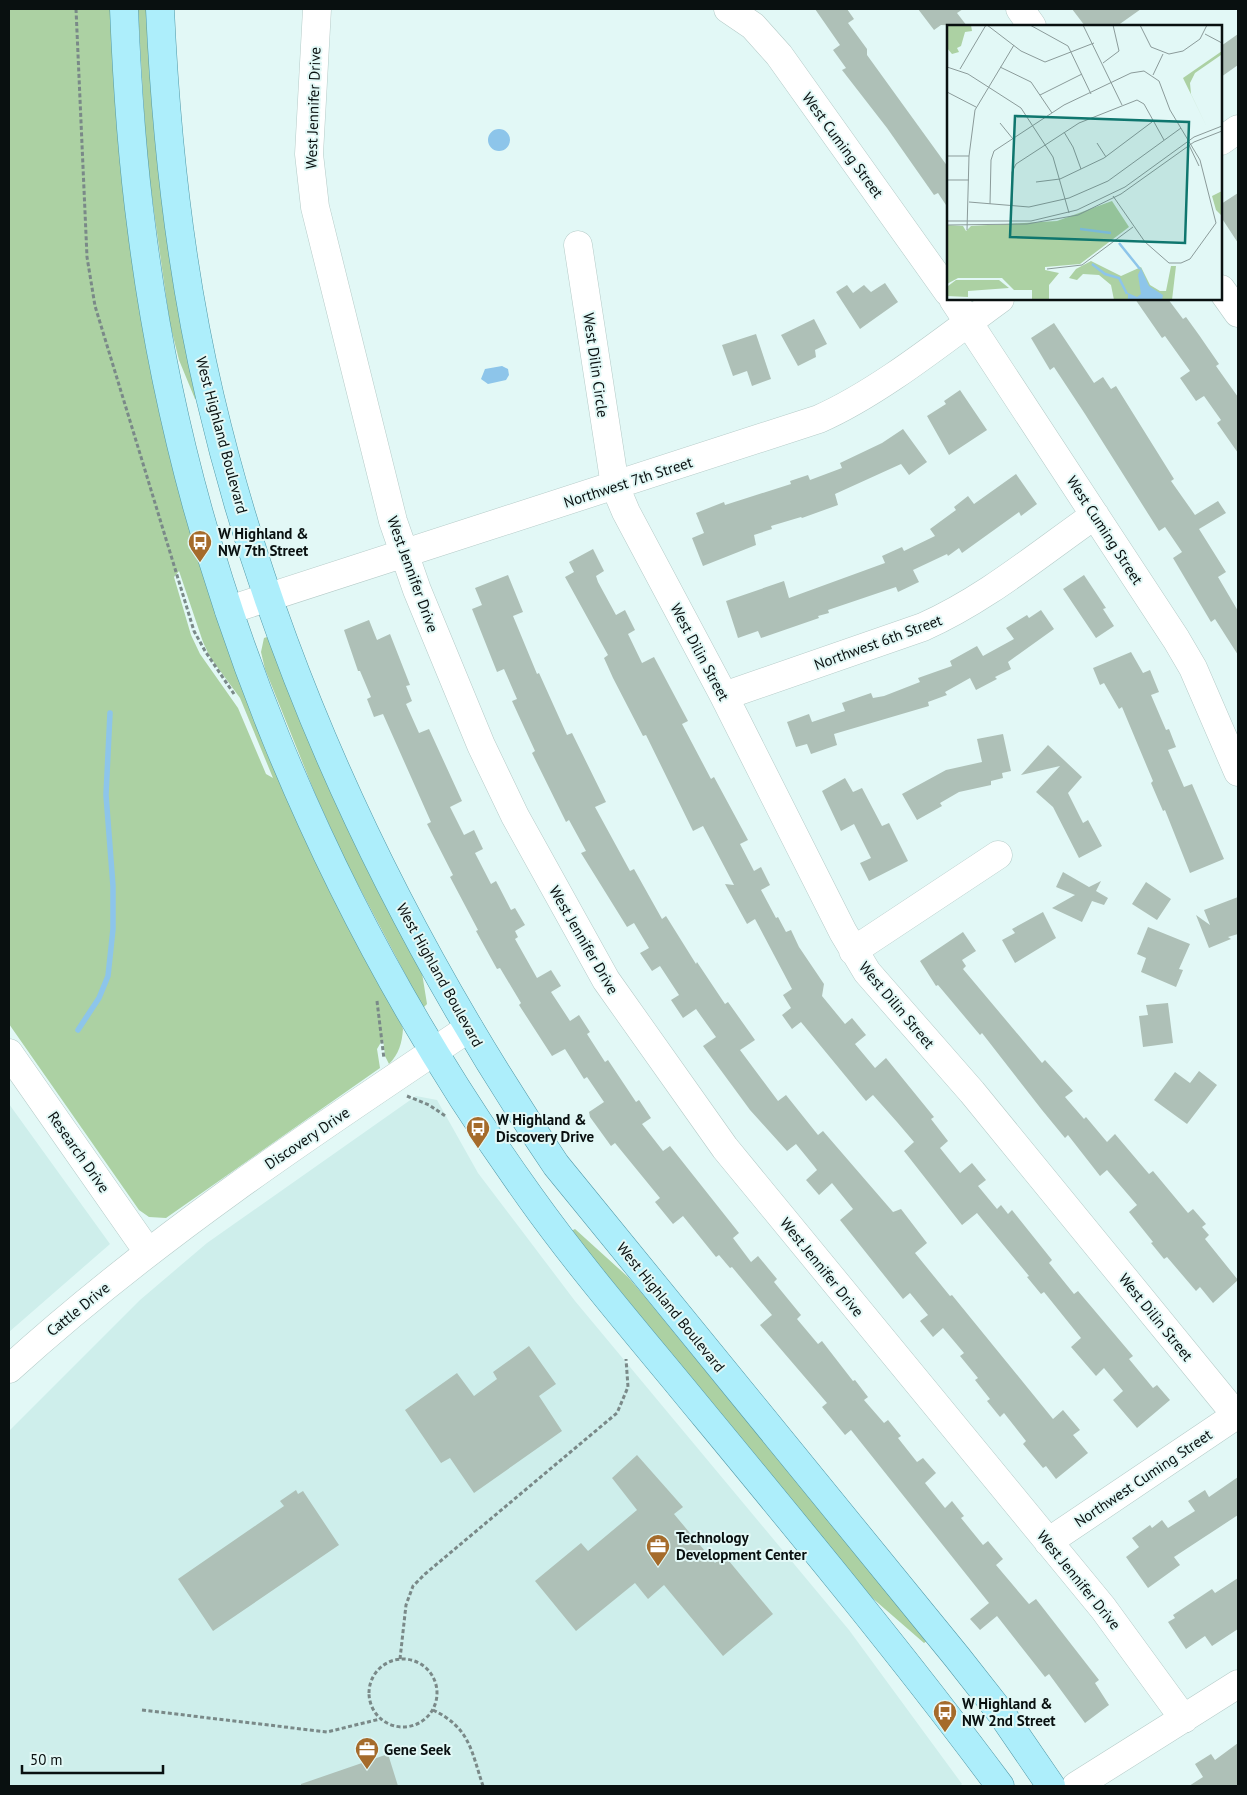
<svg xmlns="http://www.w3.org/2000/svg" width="1247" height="1795" viewBox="0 0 1247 1795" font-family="'PT Sans',sans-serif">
	<rect width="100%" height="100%" fill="#e2f8f6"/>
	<path fill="#ceeeeb" d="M416,1096l21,4 41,73 97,128 274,329 113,154 -2,2h-951v-355l131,-131 67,-57z
		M9,1104l101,140 -101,88z"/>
	<path fill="#acd1a3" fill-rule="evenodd" d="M9,9h103l53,406 238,614c-1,14 -4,25 -14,35l-4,-8 -2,-17 -6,10 3,19 -214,150 -17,-1 -10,-7 -130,-186zM179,571l24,71 7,15 30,41 33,80 -7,-4 -28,-66 -38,-54 -9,-19 -17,-58z
		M138,9h12l49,388 -4,2 -16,-39 -9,-36 -7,-49 -16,-113z
		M270,636l73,179 79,158 5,31 -4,4 -77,-146 -30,-66 -51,-127 -4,-17 3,-14z
		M575,1229l53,48 17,20 282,344 -3,2 -54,-47 -299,-365z"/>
	<path fill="#8dc5ea" d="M488 140a11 11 0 1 1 22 0a11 11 0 1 1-22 0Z
		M502,366l6,3 1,6 -3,5 -18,4 -7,-5 4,-10z"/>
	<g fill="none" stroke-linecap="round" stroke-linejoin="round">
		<path stroke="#8dc5ea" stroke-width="5.5" d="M78,1030l21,-32 9,-22 5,-47v-43l-7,-91 4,-82"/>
	</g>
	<path fill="#aec0b7" d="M815,9h32l7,10 -6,4 19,26v6l81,112v41l-10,-15 -4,2 -47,-67 -45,-58 4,-2 -13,-18 7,-5z
		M918,9h45l-6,4 10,13 -26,-1 -7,5z
		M1072,9h69l-24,17h-32z
		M1238,34v31l-17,12v-31z
		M1238,193v50l-17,-26v-13z
		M885,283l13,19 -38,27 -24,-37 11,-7 6,8 11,-8 7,7z
		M1135,299h33l15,20 3,-2 13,18 20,29 -3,2 22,31v56l-21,-30 4,-3 -17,-24 -8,5 -16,-23 10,-7 -25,-35 -3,2z
		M814,319l13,25 -12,6 1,7 -18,9 -17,-31z
		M1054,323l40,60 9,-6 8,12 5,-3 58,93 -3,2 24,34 23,-14 8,12 -27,16 27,43 -8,5 20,34v44l-23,-36 -4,3 -38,-64 9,-6 -17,-25 -6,4 -74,-117 -31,-47 -4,3 -19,-32z
		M756,334l15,45 -19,7 -5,-15 -14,5 -11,-31z
		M960,390l27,40 -38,25 -22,-39 19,-12 -2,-3z
		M903,429l24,33 -18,13 -8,-11 -66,30 3,11 -36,13 -1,-1 -30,9 1,3 -18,6 2,10 -53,21 -11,-28 12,-5 -8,-20 28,-11 1,3 66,-21 -1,-3 18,-6 2,5 32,-12 -2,-5 42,-20z
		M1016,474l21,30 -16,12 -2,-4 -57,41 -3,-5 -11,8 -1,-2 -34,16 6,12 -21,10 -2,-5 -68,23 1,3 -11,3 1,2 -58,20 -3,-7 -20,7 -12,-37 58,-20 5,17 96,-35 -3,-7 20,-9 2,4 31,-15 -5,-7 26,-19 -2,-3 14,-11 6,8z
		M593,549l11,22 -8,5 2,6 18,33 9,-5 10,20 -7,4 14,29 12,-6 34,64 -6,3 29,55 3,-2 34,63 -8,4 14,27 7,-4 9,18 -9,5 15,28 2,-1 8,15 5,-2 8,17 25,37 -2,12 23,28 7,-6 14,17 -11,9 20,24 11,-10 48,59 -3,2 17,22 -8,7 20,25 12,-10 14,17 -8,6 19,23 4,-4 7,9 4,-4 40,50 -3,3 25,31 4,-3 55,65 -4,3 24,29 4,-3 13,15 -33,28 -24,-28 10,-9 -19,-23 -8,8 -25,-29 10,-9 -37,-46 -3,2 -14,-17 2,-1 -52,-63 -15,12 -58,-74 10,-9 -17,-20 -24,-27 -7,6 -65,-79 -9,7 -10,-14 9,-7 -8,-13 9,-6 -37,-70 -8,5 -22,-40 9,1 -31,-59 -10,5 -47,-96 -3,1 -30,-58 -9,-20 4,-3 -43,-78 9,-5 -5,-10z
		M508,575l15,37 -10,4 24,58 2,-1 28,62 5,-2 34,69 -11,5 35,64 4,-2 28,50 4,-3 30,48 1,-2 28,42 3,-2 27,38 -15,10 38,51 8,-6 32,40 5,-4 70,81 8,-3 26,34 -12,10 35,43 2,-1 101,124 10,-9 17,20 -7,5 15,18 -32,26 -10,-13 -3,2 -20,-24 3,-3 -22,-28 -4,4 -13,-16 3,-2 -15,-19 3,-2 -18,-22 4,-3 -21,-25 -10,9 -13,-16 8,-6 -18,-22 -7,6 -63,-79 13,-11 -21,-26 -13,12 -13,-15 11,-10 -3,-4 -18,-22 -9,7 -37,-41 -47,-64 13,-9 -20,-28 -13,9 -12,-18 8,-5 -19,-29 -8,5 -12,-18 9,-5 -15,-25 -7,4 -46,-74 5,-2 -17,-31 -3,2 -34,-69 3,-2 -23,-50 5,-2 -13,-30 -7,3 -25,-63 10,-4 -7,-17z
		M1084,575l22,33 -3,1 11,17 -18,12 -33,-49z
		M1041,610l13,19 -46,33 3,7 -16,8 2,2 -21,11 -6,-12 -25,14 2,3 -19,7 1,4 -95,28 3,11 -26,9 -4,-10 -11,3 -9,-25 22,-8 3,8 33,-11 -3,-8 29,-10 2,5 11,-2 36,-14 -2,-4 34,-12 -2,-5 27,-15 6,10 31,-17 -8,-11 21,-13 2,3z
		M369,620l8,20 13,-6 20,51 -4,1 6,15 -6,3 13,29 10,-4 33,72 -12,6 14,28 10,-5 9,19 -8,4 16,31 5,-3 15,29 4,-2 10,17 -10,6 3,6 -3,2 22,39 14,-8 10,16 -10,6 19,29 9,-6 11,17 -3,2 18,28 3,-2 28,42 3,-2 12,18 -9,6 21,27 7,-5 69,87 -6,5 18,24 7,-6 19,23 -3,3 27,33 -4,4 21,25 4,-3 31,40 2,-1 13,17 -4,3 20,23 4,-3 13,16 -3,2 19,24 6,-4 13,15 -11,10 20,25 7,-7 12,15 -3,2 22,27 5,-4 15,18 -7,6 33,39 7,-5 63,81 -4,3 14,22 -24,18 -36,-49 -4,3 -48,-61 -17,14 -10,-11 19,-16 -138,-173 -6,5 -23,-28 5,-4 -67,-78 12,-10 -40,-48 -2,1 -11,-13 -3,2 -33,-41 -10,8 -18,-22 5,-4 -45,-55 -4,3 -21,-29 -1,-5 15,-10 -17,-25 -3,2 -19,-30 -13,7 -33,-51 2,-2 -21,-35 -3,1 -21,-38 2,-1 -28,-53 3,-2 -26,-51 4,-2 -48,-108 -9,3 -7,-18 4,-2 -11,-26h-2l-14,-41z
		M1131,652l12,21 7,-3 9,22 -8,3 15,35 3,-1 7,18 -8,3 16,37 8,-3 32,75 -34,14 -25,-63 -2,1 -12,-28 2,-2 -31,-74 -3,2 -15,-26 -4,2 -7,-17z
		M1003,734l8,37 -9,2 1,5 -12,3v4l-32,7 -19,11 2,3 -25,14 -15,-26 44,-24 36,-8 -5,-23z
		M1048,745l34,32 -14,16 15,30 5,-3 14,26 -23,12 -26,-51 -17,-15 24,-26 -39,9z
		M845,778l8,14 9,-4 20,38 7,-3 19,38 -39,20 -9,-18 11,-5 -17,-34 -13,7 -19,-40z
		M1063,872l26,15 12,-6 -5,10 12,7 -4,7 -12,-4 -10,21 -30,-14 23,-13 -19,-8z
		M1146,882l25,17 -14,21 -25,-16z
		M1238,897v37l-10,3 3,2 -22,9 -13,-33 14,10 -6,-15z
		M1043,912l13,26 -41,25 -13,-23 13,-7 -3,-4z
		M1148,927l42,17 -11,25 4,1 -7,17 -35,-15 5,-14 -9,-4z
		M963,932l13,19 -14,9 4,6 -3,3 79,94 3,-3 28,31 -8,6 19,22 2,-2 21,25 8,-8 34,40 4,-3 35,42 5,-4 13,15 -4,3 7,8 -4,4 33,41 -25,23 -13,-16 -4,4 -29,-34 -3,2 -13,-16 2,-1 -24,-30 8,-7 -30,-35 -7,6 -32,-41 -3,3 -23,-28 -60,-77 -2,2 -42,-50 -2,1 -16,-25z
		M1168,1003l5,40 -30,4 -4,-31 9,-1 -2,-10z
		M1199,1071l18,14 -30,39 -33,-24 21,-28 15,11z
		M529,1346l27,38 -17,12 23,35 -88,62 -24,-35 -9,5 -36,-53 52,-37 17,23 23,-17 -4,-7z
		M637,1455l46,52 -9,7 41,49 9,-8 49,59 -50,42 -59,-71 -16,14 -13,-16 -59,48 -41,-50 46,-38 7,8 49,-41 -25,-32z
		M1238,1477v38l-64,42 6,8 -32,23 -22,-31 13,-10 -7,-9 18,-13 2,3 10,-8 6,8 27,-17 -7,-10 17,-11 4,7z
		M296,1490l2,4 5,-3 36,54 -126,86 -35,-52 106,-73 -4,-5z
		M1238,1578v51l-26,17 -7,-10 -19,13 -18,-27 7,-4 -2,-3 39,-26 3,4z
		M1238,1743v43h-49l14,-9 -8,-13 16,-10 4,6z
		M388,1754l10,32h-97v-2z"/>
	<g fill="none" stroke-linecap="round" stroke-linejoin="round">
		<g stroke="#b5cbc8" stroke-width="29">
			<path id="minor" d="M317,9l-8,145 6,53 78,314 24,69 64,155 34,71 91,164 119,168 378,460 81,111
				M728,9l25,17 26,29 169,237
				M1020,9l12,17
				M1221,141l17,-12
				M578,245l37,241 11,26 98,184 119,236 24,40 105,120 264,323
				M1221,289l17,24
				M953,299l223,340 17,29 45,104
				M229,610l590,-191c61,-27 126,-80 181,-120
				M724,696l199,-69c63,-28 116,-73 172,-112
				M853,951l145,-96
				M9,1053l139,199
				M9,1369c142,-129 301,-235 460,-341
				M1048,1542l190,-128
				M1076,1786l162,-102"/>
		</g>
		<g stroke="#5098a7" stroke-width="29">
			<path id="major" d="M124,9c3,75 8,149 18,223 44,347 184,681 388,965 47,66 100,128 152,191 108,131 217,262 318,398
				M160,9c6,130 20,261 50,388 65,276 188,534 346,768l401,492 44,56 50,73"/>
		</g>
		<path stroke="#7a8988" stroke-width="3" stroke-dasharray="4 2.5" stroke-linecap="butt" d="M76,9l11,248 8,49 99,325 11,20 29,43
			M377,1001l7,58
			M407,1096l22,9 18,12
			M400,1659l6,-54 7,-19 12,-12 192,-161 11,-26 -2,-28
			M369 1693a34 34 0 1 1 68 0a34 34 0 1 1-68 0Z
			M142,1710l185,22 53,-13
			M433,1710c37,18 38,40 50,76"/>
		<use href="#minor" stroke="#fff" stroke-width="28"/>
		<use href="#major" stroke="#adeefb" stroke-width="28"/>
	</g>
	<defs>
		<g id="bus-pin" transform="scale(1.25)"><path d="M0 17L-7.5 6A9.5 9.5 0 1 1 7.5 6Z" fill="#a56b2b" stroke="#e2f8f6"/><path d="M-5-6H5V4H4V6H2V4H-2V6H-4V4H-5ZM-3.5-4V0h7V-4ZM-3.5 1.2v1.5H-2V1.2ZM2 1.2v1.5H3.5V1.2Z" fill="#fff"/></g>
		<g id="office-pin" transform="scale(1.25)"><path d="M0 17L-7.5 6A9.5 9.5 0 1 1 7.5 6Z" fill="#a56b2b" stroke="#e2f8f6"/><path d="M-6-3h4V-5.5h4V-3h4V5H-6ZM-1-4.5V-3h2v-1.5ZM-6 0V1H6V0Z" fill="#fff"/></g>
	</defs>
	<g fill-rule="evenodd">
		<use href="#bus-pin" x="200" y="542"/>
		<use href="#bus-pin" x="478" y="1128"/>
		<use href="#office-pin" x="658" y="1546"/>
		<use href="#bus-pin" x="945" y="1712"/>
		<use href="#office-pin" x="367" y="1749"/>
	</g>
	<g text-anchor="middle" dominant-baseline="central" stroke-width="4" stroke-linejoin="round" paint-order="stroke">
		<g font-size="15" fill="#091010" stroke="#e2f8f6">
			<text transform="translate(313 108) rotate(-88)">West Jennifer Drive</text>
			<text transform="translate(843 145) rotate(54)">West Cuming Street</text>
			<text transform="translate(596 365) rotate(82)">West Dilin Circle</text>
			<text transform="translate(222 435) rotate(75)">West Highland Boulevard</text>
			<text transform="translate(628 482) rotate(-18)">Northwest 7th Street</text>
			<text transform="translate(1105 530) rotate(57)">West Cuming Street</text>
			<text transform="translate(413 574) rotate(70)">West Jennifer Drive</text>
			<text transform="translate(878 642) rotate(-20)">Northwest 6th Street</text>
			<text transform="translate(700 652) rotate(62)">West Dilin Street</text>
			<text transform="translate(584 940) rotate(60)">West Jennifer Drive</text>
			<text transform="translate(440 975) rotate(61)">West Highland Boulevard</text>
			<text transform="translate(897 1005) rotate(50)">West Dilin Street</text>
			<text transform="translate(307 1138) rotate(-34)">Discovery Drive</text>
			<text transform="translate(79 1152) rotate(55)">Research Drive</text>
			<text transform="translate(822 1267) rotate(51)">West Jennifer Drive</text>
			<text transform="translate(671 1307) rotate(51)">West Highland Boulevard</text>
			<text transform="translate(78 1309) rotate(-39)">Cattle Drive</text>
			<text transform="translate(1156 1317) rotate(51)">West Dilin Street</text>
			<text transform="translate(1143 1478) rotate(-34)">Northwest Cuming Street</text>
			<text transform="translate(1079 1580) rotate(51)">West Jennifer Drive</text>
		</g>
		<g font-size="15" font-weight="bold" fill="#091010" stroke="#e2f8f6" text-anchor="start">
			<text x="218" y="533">W Highland &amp;<tspan x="218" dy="17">NW 7th Street</tspan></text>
			<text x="496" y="1119">W Highland &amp;<tspan x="496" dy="17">Discovery Drive</tspan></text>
			<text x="676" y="1537">Technology<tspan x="676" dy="17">Development Center</tspan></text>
			<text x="962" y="1703">W Highland &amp;<tspan x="962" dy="17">NW 2nd Street</tspan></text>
			<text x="384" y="1749">Gene Seek</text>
		</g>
	</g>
	<g transform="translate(947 25)">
		<rect width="275" height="275" fill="#e2f8f6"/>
		<path d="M0,0h24l1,6 -7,1 -4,14 -4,2 2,4 -7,2 -5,-6zM275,26l-1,4 -26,18 -5,10 1,11 16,33 -24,-49zM275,166v25l-6,-6 -4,-14zM165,176l17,26 -49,37 -35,3v3l14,3 -10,12v15h-17v-10h-18l-12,-12h-44l-11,6v-59l16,1 3,5 5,-5 86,-5zM144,236l30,15 20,-9 9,18 10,6h6l5,-25h5l-4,34h-58l-3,-15 -12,-10 -16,-1 -6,6 -8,-2 7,-9zM9,255h43l10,8 -41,3v6l-21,-1 1,-10z" fill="#acd1a3"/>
		<path d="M194,243l8,18 14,9 -1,5h-34v-7l9,4 4,-3 -3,-19z" fill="#8dc5ea"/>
		<path fill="none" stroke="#8dc5ea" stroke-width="2.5" d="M133,204l31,4M172,218l21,26M145,239l13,10 14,4 8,16"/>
		<path fill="none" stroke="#8b9b9a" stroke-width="1" d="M40,0l34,26 24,11 49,-19M83,0l38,21 23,48M136,0l39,80M193,0l11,22 18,7 14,-3 17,-12 7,-14M258,9l17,9M156,38l16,-12 -6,-26M0,42l21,7 53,34 32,49 16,56M53,42l31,15 21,31M13,44l26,-44M206,50l10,-21M0,67l29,15M93,70l42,-21M53,98l13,16M117,107l9,15 8,22M150,118l9,14M242,120l10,21M0,131h22M0,155h22M89,157l24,-3 44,-21 48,-36M22,177l60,5 40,-9 39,-17 73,-53M43,179l1,-44 3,-9 70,-46 67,-32 13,-2 15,10 11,29 30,50 16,63 -26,36 -9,4h-12l-24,-21 -32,-46M65,181v-34l4,-8 63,-41 58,-23 7,4 20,36M0,196h84l46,-11 48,-23 69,-50 28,-11M0,200l80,-1 51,-9 43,-21 73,-52 28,-11M20,205l2,-74 6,-46 39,-65M100,244l35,-4 51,-38"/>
		<path fill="#0f766e" fill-opacity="0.15" stroke="#0f766e" stroke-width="2.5" d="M68,91l174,6 -4,121 -175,-6z"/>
		<rect width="275" height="275" fill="none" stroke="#091010" stroke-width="2.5"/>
	</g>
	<rect width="1247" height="1795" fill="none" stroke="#091010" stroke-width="20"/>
	<path d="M22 1765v8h141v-8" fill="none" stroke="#091010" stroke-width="2.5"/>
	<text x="30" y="1765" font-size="15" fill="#091010" stroke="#e2f8f6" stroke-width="4" paint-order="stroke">50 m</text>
</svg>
